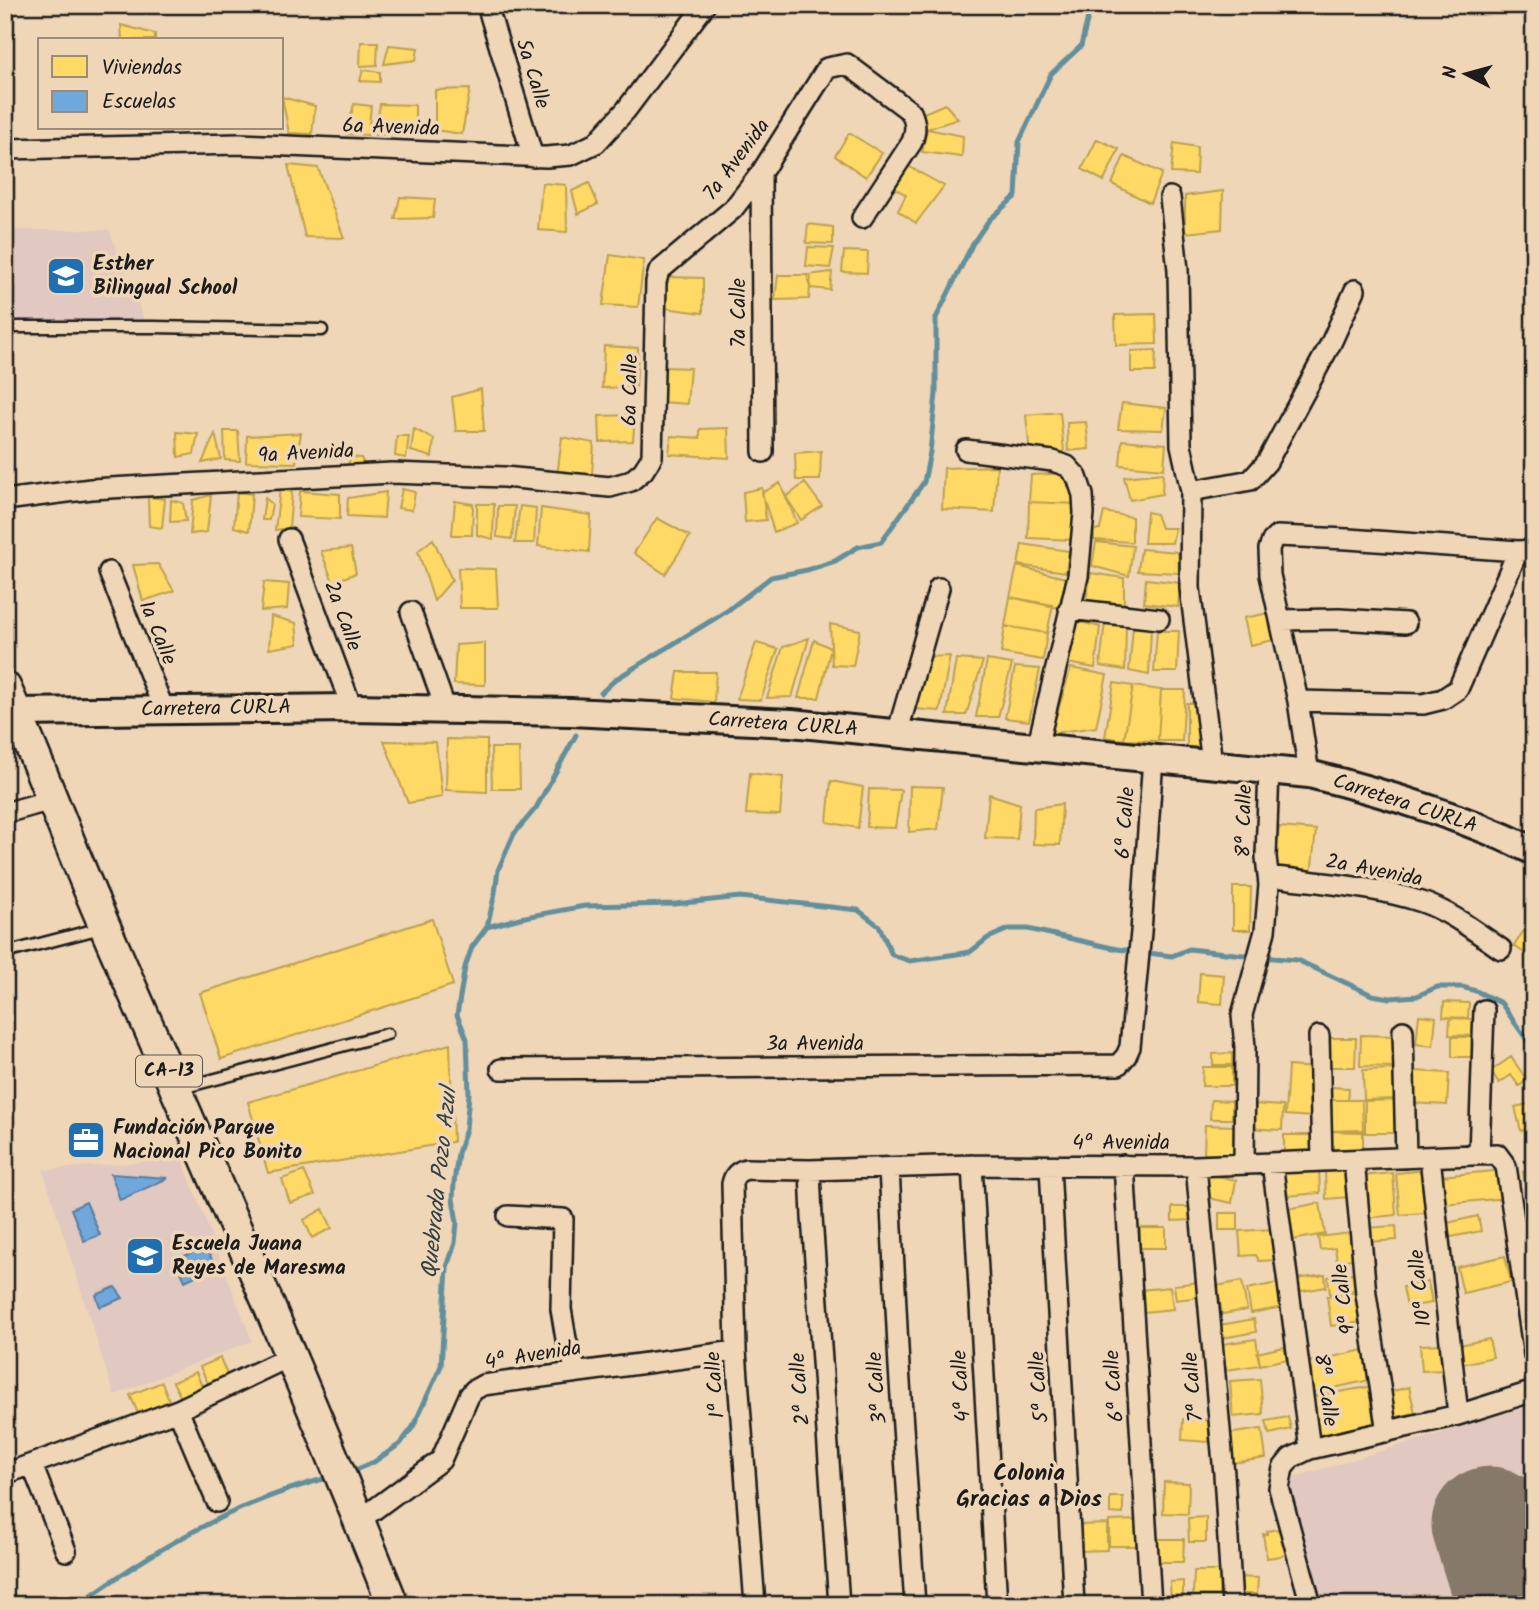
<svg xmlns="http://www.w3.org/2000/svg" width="1539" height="1610" viewBox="0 0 1539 1610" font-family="Kalam,sans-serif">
	<rect width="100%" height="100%" fill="#efd6b7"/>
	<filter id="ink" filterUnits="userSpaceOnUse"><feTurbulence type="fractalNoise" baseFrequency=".0143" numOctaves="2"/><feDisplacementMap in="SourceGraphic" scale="14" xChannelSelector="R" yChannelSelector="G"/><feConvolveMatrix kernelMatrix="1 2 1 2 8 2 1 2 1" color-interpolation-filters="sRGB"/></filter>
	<g filter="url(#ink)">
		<path fill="#e1c8c0" d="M5,230h104l36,92 -140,3z
			M182,1159l70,182 -138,54 -71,-225z
			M1534,1405v200h-218l-35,-118 8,-8z"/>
		<path fill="#ffd966" stroke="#bba050" stroke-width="2" d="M121,25l34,9v6h-33z
			M361,42h17l-1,23 -17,1z
			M389,45l29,3 -2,12 -32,4z
			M363,70l17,2v10l-20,-1z
			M470,89l-8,45 -27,-4v-40z
			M282,97l33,9 -3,28 -23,-1z
			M354,104l17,2 -3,29 -22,-1z
			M380,104l35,1v28l-40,2z
			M945,104l13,15 -31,10 -8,-14z
			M927,129l36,7 -1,21 -40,-5z
			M849,133l33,20 -16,24 -31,-21z
			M1097,139l22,10 -15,32 -22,-12z
			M1174,143l23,4 -1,27 -25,-1z
			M1124,156l38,17 -12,30 -38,-19z
			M288,165l30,3 26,70 -39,-1z
			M908,166l36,20 -28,37 -18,-12 8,-16 -11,-7z
			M542,183l24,2 1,47 -29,-2z
			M589,183l9,21 -20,10 -6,-23z
			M1223,191l-1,38 -37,4v-37z
			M400,197l35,2 -2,19 -38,1z
			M808,224l25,3v17l-27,-1z
			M808,247l26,1 -4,20 -24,-2z
			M844,251l24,1 -1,21 -25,-1z
			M610,255l34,5 -6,47 -35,-2z
			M832,272l-2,18 -20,-2 -3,-13z
			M778,275h33l-2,24 -34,1z
			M666,277l37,1v35l-39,-5z
			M1156,314l1,30 -41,1 -1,-30z
			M604,346l34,2 -2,39 -34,1z
			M1156,350l-1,22h-24v-21z
			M662,367l28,1 -3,36 -26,-2z
			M481,389l3,42h-28l-4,-34z
			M1122,403l44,5 -3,22 -45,-1z
			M1060,412l4,40 -34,2 -4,-39z
			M635,415l-2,26 -33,1 -1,-26z
			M1086,422l3,27 -21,2 -1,-28z
			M728,428l1,30 -60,-4 2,-18 29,2v-9z
			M414,429l20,10 -2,18 -21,-6z
			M224,431h14l2,30 -15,-1z
			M177,432l21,2 -4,20 -16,3z
			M301,433l-5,30 -50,-1 1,-26z
			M215,434l6,25 -19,4z
			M397,436h12l-3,22 -11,-2z
			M562,437l32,6 -2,32 -35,2z
			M1122,440l44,4 -2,25 -44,-4z
			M821,451l-1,29h-24l-1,-27z
			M351,457l10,1 4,8 -17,-1z
			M997,466l-3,46 -52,-3 2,-41z
			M1070,473l6,31 -47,-2 2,-27z
			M1163,473l-1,21 -32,6 -6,-23z
			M780,483l17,40 -23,9 -12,-39z
			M805,483l17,23 -21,14 -15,-23z
			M762,488l4,32 -21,2 -2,-30z
			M280,489l12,3 -3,36 -14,2z
			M402,489l13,3 -3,18 -14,-2z
			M300,491l40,3v25l-42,-2z
			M237,492l15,2 -3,37 -15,-4z
			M386,492l-2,26 -37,-2 1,-18z
			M211,495l-4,37 -17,2 3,-34z
			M148,497l17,2 -3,29 -13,-2z
			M265,498l7,6 -3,16h-7z
			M171,500l12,3 3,18 -16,1z
			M455,501l18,3 -1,31h-20z
			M1029,502l47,2 -2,36 -46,-2z
			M477,504h17l-1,35 -16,-4z
			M498,506h17l-3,33 -15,-2z
			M520,506l16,2 -2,35h-19z
			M541,508l50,7 -2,37 -51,-6z
			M1104,512l28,5v25l-38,-2v-10l6,-1z
			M1147,512l9,2 5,14h14l-3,15h-28z
			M657,518l33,18 -25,38 -31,-21z
			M433,539l19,41 -18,21 -16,-50z
			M1096,542l37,4 -4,30 -37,-10z
			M1022,544l47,7 -3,21 -48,-7z
			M351,548l5,25 -23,9 -12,-31z
			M1141,549l37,3 1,21 -41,-2z
			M158,564l16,27 -31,10 -10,-36z
			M1017,566l49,12 -7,30 -49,-11z
			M458,568l38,1 2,39h-38z
			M1091,573l33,5v26l-38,-4z
			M1146,579l34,4 -2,24 -34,-4z
			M264,582l25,2 -2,25 -26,2z
			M1010,597l43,8 -6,28 -42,-7z
			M1269,613l5,27 -24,5 -6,-27z
			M271,616l25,7 2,21 -29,5z
			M1072,620l28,7 -5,41 -28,-5z
			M1105,622l21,3 -1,45 -25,-4z
			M830,624l30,6 -7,36 -21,-1z
			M1005,626l42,7 -4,27 -42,-7z
			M1133,627l18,1 -2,47 -20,-4z
			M1157,631h22l-2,41h-23z
			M809,638l-17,59 -25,1 16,-51z
			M814,640l17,8 -12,50h-21z
			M485,643v42l-31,-1 2,-39z
			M756,643l22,6 -17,51 -24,-1z
			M950,656l-10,55 -26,-2 11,-52z
			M956,659l27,2 -17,54h-19z
			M987,660l25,4 -14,53h-22z
			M1015,667l25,2 -11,52 -24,-3z
			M1071,668l36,7 -11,52 -45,6z
			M678,672h38l-2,30 -40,-4z
			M1114,683l19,3 -9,54 -19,-3z
			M1133,686l28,4 -3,51 -34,-1z
			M1161,690h24l-3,51h-24z
			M1187,703h17l1,50h-18z
			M447,739l40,1v52l-41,-2z
			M384,741l52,1 6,55 -34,6z
			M491,748h28l1,41h-28z
			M750,773l33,4 -3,38 -34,-1z
			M831,781l32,6 -5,41 -31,-6z
			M910,786l33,1 -5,42 -29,3z
			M869,789l32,1 -6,38 -28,-1z
			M989,794l31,10 -3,35 -32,-1z
			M1062,804l-2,41 -27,-1 1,-36z
			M1279,827l37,3 -5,45 -38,-3z
			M1233,887h18l-1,43h-17z
			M1534,914v45l-20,-13z
			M432,919l21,66 -232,74 -21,-66z
			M1200,973l24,2 -2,29 -24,-2z
			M1444,1002l25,1 -1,15 -25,-1z
			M1419,1015l17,2 -3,29 -17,-2z
			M1450,1018l26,1 -1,17 -26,-1z
			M1361,1035l33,1v31l-34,-1z
			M1452,1037h19l1,20h-20z
			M1330,1038h26l-1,29h-25z
			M450,1044l3,98 -185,31 -20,-71z
			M1232,1053v12h-19v-11z
			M1511,1057l16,23 -8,6 -8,-11 -12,8 -8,-12z
			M1288,1066l28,2 -3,49 -28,-2z
			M1203,1067h29v19h-30z
			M1396,1069v30l-32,1 -1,-30z
			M1413,1071l36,2 -2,32 -36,-2z
			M1329,1087l20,1 -1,12h-21z
			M1211,1100l21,1v18h-22z
			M1327,1100h35l1,30 -35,1z
			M1398,1100v33h-33v-32z
			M1532,1103l2,25 -13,3 -6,-24z
			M1251,1104l32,2 -1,24 -33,-2z
			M1205,1125l30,1 -1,29 -30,-1z
			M1327,1131l36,1v20h-36z
			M1284,1135h33v23h-33z
			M1349,1170l1,27 -24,2 -1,-28z
			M1429,1170l3,42 -32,3 -4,-42z
			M1504,1170l2,28 -63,6 -2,-28z
			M304,1171l11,24 -25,8 -8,-24z
			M1319,1171l1,22 -34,3 -2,-23z
			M1534,1171v24l-7,1 -4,-24z
			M1393,1173l3,42 -30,3 -4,-42z
			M1208,1174l28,6 -4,23 -28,-6z
			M1320,1203l5,31 -38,7 -6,-31z
			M1172,1207h21l1,13 -22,1z
			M323,1209l9,19 -20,10 -8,-18z
			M1219,1213h19v17h-19z
			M1478,1216l3,15 -35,7 -3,-14z
			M1396,1226l1,14 -30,2 -1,-14z
			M1140,1228h26v20h-26z
			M1274,1229l2,31 -17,1 -3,-6 -15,1 -2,-25z
			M1350,1233l3,26 -16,2 -2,-13 -15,2 -2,-13z
			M1505,1256l6,26 -48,11 -6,-26z
			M1353,1273l3,17 -26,4 -2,-17z
			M1325,1275l1,12 -29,5 -1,-13z
			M1242,1281l5,29 -25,4 -5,-28z
			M1198,1282l2,15 -24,3 -2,-15z
			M1428,1282l4,21 -25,4 -4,-20z
			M1278,1283l5,24 -32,6 -4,-24z
			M1170,1287l3,22 -29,3 -3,-22z
			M1360,1292l3,30 -32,4 -4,-30z
			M1254,1319l2,13 -34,6 -2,-13z
			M1256,1339l4,26 -34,5 -4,-26z
			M1489,1339l4,18 -35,8 -4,-19z
			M1444,1344l2,26 -24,1 -2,-26z
			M1284,1347l3,12 -27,6 -3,-12z
			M1364,1350l6,30 -60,13 -6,-30z
			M220,1358l9,21 -19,8 -10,-20z
			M196,1372l8,19 -22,9 -9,-18z
			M1260,1379l3,35 -30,3 -3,-36z
			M162,1382l10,26 -31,12 -11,-25z
			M1369,1387l6,43 -62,9 -6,-42z
			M1409,1387l6,26 -23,5 -6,-25z
			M1288,1417l3,12 -22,5 -3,-13z
			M1183,1419l27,1 -1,22 -27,-2z
			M1262,1429l4,29 -35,5 -4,-29z
			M1164,1482l25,1 -1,31 -25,-1z
			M1110,1497h13v17l-13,-1z
			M1206,1517v25h-17l-1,-24z
			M1139,1520l1,26h-31v-25z
			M1107,1524v26l-27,1 -1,-26z
			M1278,1529l1,3 3,-1 5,24 -20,3 -4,-24h4v-3z
			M1158,1539h26l-1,23h-26z
			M1194,1571h26l-1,25h-26z
			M1238,1577l20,1 -1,16h-19z
			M1183,1581v23l-12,1 -1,-23z"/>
		<path fill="#6fa8dc" stroke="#567ea2" stroke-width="2" d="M111,1174l57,4 -48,22z
			M86,1202l14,33 -16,6 -13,-32z
			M206,1246l9,21 -30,14 -9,-21z
			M115,1287l8,11 -23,9 -4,-12z"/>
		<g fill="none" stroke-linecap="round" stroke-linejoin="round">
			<path stroke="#628f9c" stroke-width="5" d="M601,693l15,-14 111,-68 44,-34 36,-7 28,-9 23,-14 23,-5 43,-60 6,-30 6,-59v-75l37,-75 16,-23 27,-24 3,-54 32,-68 30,-28 10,-41
				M487,927l8,-34 3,-23 16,-36 22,-26 40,-73
				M1263,957l34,3 75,35 18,3 27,-2 20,-9h25l14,4 25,12 33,47
				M348,1473l26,-11 26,-18 13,-17 28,-61 6,-99 8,-24 2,-21 -4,-23 1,-16 4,-30 8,-24 3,-35 -2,-55 -10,-24 8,-48 7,-20 15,-20 33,-9 65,-12 90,-2 65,-7 118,13 21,16 13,29 18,6 60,-9 18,-14 21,-9h19l89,20 55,7 17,-7 64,7
				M78,1605c76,-56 161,-105 253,-128"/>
			<path stroke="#86796a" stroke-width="117" d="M1490,1525l25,80"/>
			<g stroke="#1c1c1c" stroke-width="15">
				<path id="service" d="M5,327h147l170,3
					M5,953l96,-25
					M178,1089l209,-55"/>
			</g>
			<g stroke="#1c1c1c" stroke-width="24">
				<path id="minor" d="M487,5l46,152
					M5,149l234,-5 307,13 25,-2 25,-12 30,-33 79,-105
					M761,173l2,279
					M1170,197l8,73 3,175 10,46 -1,97 22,175
					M966,450l87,11 14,5 10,11 6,18 1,18 -6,63 -41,172
					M1191,491l60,-11 16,-18 64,-119 24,-53
					M5,500l86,-11 301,-16 112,4 106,10 21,-6 12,-10 9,-14 4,-175 3,-11 74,-62 28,-36 66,-105 20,-4 64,48c5,11 5,19 1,30l-50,76
					M289,539l63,169
					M109,572l55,138
					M1069,609l90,10
					M411,612l35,98
					M1281,620l58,-1 67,4
					M1298,701l125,3 20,-5 15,-10 60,-138
					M897,734l42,-146
					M1309,774l-11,-73 -28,-126 -1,-26 3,-8 5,-5 71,3 170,12 16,-1
					M5,813l46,-13
					M1268,876c50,7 107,10 154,26 29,10 54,30 79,47
					M1403,1031l3,127
					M1319,1036l3,125
					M501,1069l617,-4 8,-9 4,-9 11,-115 12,-174
					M1479,1154l5,-144
					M1430,1157l28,258
					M1354,1160l12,134 21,138
					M1272,1163l38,286
					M1244,1164l1,-117 -3,-32 23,-84 4,-46 -3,-28 3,-88
					M972,1165l25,440
					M1124,1165l27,440
					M1196,1166l28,308 8,131
					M1050,1167l24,438
					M889,1168l10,199 16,238
					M810,1170l2,47 27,388
					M508,1216l55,3 -2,90 5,30 10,32
					M178,1410l39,92
					M32,1465l34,86
					M5,1474l173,-64 113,-54
					M360,1520l81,-60 28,-64 5,-6 9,-5 253,-34
					M755,1605l-19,-254 -4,-167c2,-9 5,-12 14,-15l64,1 162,-5 224,1 301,-12 9,12 28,189
					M1311,1605l-32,-117 4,-20 8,-10 19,-9 148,-34 76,-24"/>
			</g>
			<g stroke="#1c1c1c" stroke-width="32">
				<path id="secondary" d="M16,712l336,-4 219,4 220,11 518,51c77,19 153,42 225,77"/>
			</g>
			<g stroke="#1c1c1c" stroke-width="35">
				<path id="primary" d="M5,687c36,79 65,161 100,240 98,225 197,450 288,678"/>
			</g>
			<use href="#service" stroke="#efd6b7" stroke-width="10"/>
			<use href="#minor" stroke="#efd6b7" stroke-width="19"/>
			<use href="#secondary" stroke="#efd6b7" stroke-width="26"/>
			<use href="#primary" stroke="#efd6b7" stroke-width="30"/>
		</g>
	</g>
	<defs>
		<g id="school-square" transform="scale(2.0125)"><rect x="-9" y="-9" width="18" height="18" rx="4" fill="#1f6fb2" stroke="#efd6b7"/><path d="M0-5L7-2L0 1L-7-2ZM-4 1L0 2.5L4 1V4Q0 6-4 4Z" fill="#fff"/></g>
		<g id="office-square" transform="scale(2.0125)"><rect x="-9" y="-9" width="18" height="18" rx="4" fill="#1f6fb2" stroke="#efd6b7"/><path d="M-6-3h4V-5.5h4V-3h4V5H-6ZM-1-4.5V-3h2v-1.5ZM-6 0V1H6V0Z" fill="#fff"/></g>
	</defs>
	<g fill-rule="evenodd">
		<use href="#school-square" x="66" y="276"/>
		<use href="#office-square" x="86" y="1140"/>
		<use href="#school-square" x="145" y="1256"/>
	</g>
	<g text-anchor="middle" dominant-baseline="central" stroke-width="7" stroke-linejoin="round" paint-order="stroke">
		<rect fill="#efd6b7" stroke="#5b544a" stroke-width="2" x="136" y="1055.5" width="66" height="31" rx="5"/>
		<g font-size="19" font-weight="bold" fill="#1c1c1c">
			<text x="169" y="1071">CA-13</text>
		</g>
		<g font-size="21" fill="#1c1c1c" stroke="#efd6b7">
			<text transform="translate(532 74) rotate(73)">5a Calle</text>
			<text transform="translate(391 128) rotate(2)">6a Avenida</text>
			<text transform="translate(737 160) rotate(-53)">7a Avenida</text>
			<text transform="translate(739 313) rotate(-90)">7a Calle</text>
			<text transform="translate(631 390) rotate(-89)">6a Calle</text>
			<text transform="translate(306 454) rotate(-3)">9a Avenida</text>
			<text transform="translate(342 616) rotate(70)">2a Calle</text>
			<text transform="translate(157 633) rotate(68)">1a Calle</text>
			<text transform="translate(216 709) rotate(-1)">Carretera CURLA</text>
			<text transform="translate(783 725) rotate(4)">Carretera CURLA</text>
			<text transform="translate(1405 804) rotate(18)">Carretera CURLA</text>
			<text transform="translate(1245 821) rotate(-89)">8ª Calle</text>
			<text transform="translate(1126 823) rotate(-86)">6ª Calle</text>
			<text transform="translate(1374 871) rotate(11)">2a Avenida</text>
			<text x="815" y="1044">3a Avenida</text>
			<text x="1121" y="1143">4ª Avenida</text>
			<text transform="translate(1421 1288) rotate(-96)">10ª Calle</text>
			<text transform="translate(1345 1299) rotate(-97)">9ª Calle</text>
			<text transform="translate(533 1356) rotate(-9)">4ª Avenida</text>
			<text transform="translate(716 1385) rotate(-94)">1ª Calle</text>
			<text transform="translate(962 1386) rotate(-93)">4ª Calle</text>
			<text transform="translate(1115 1386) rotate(-94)">6ª Calle</text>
			<text transform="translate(1040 1387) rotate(-94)">5ª Calle</text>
			<text transform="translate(1194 1387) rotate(-95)">7ª Calle</text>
			<text transform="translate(878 1388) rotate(-94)">3ª Calle</text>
			<text transform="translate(801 1389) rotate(-94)">2ª Calle</text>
			<text transform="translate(1325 1390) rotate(82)">8ª Calle</text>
		</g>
		<g font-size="21" font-weight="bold" fill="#1c1c1c" stroke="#efd6b7" text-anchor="start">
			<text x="93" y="264">Esther<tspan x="93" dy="24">Bilingual School</tspan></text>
			<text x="113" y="1128">Fundación Parque<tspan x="113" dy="24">Nacional Pico Bonito</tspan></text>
			<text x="172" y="1244">Escuela Juana<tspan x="172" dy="24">Reyes de Maresma</tspan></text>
		</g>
		<g font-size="23" font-style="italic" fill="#334247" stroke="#efd6b7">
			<text transform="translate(440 1183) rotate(-84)">Quebrada Pozo Azul</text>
		</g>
		<g font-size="23" font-weight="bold" fill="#1c1c1c" stroke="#efd6b7">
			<text x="1029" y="1474">Colonia<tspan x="1029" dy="26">Gracias a Dios</tspan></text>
		</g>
	</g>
	<rect width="1539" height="1610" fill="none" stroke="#efd6b7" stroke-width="28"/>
	<rect x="14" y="14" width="1511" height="1582" fill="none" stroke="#1c1c1c" stroke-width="2.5" filter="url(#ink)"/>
	<rect x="38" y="38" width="245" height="91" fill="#efd6b7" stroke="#9b8c79" stroke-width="2"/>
	<rect x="52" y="56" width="35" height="21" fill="#ffd966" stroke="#9b8c79" stroke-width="2"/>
	<text x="102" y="74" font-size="21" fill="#1c1c1c">Viviendas</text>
	<rect x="52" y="91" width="35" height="21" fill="#6fa8dc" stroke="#9b8c79" stroke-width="2"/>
	<text x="102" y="108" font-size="21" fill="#1c1c1c">Escuelas</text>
	<g transform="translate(1466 74) rotate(276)" stroke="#efd6b7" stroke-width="5" paint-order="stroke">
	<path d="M0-5L12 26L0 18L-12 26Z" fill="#1c1c1c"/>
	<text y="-10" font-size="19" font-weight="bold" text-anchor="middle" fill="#1c1c1c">N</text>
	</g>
</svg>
